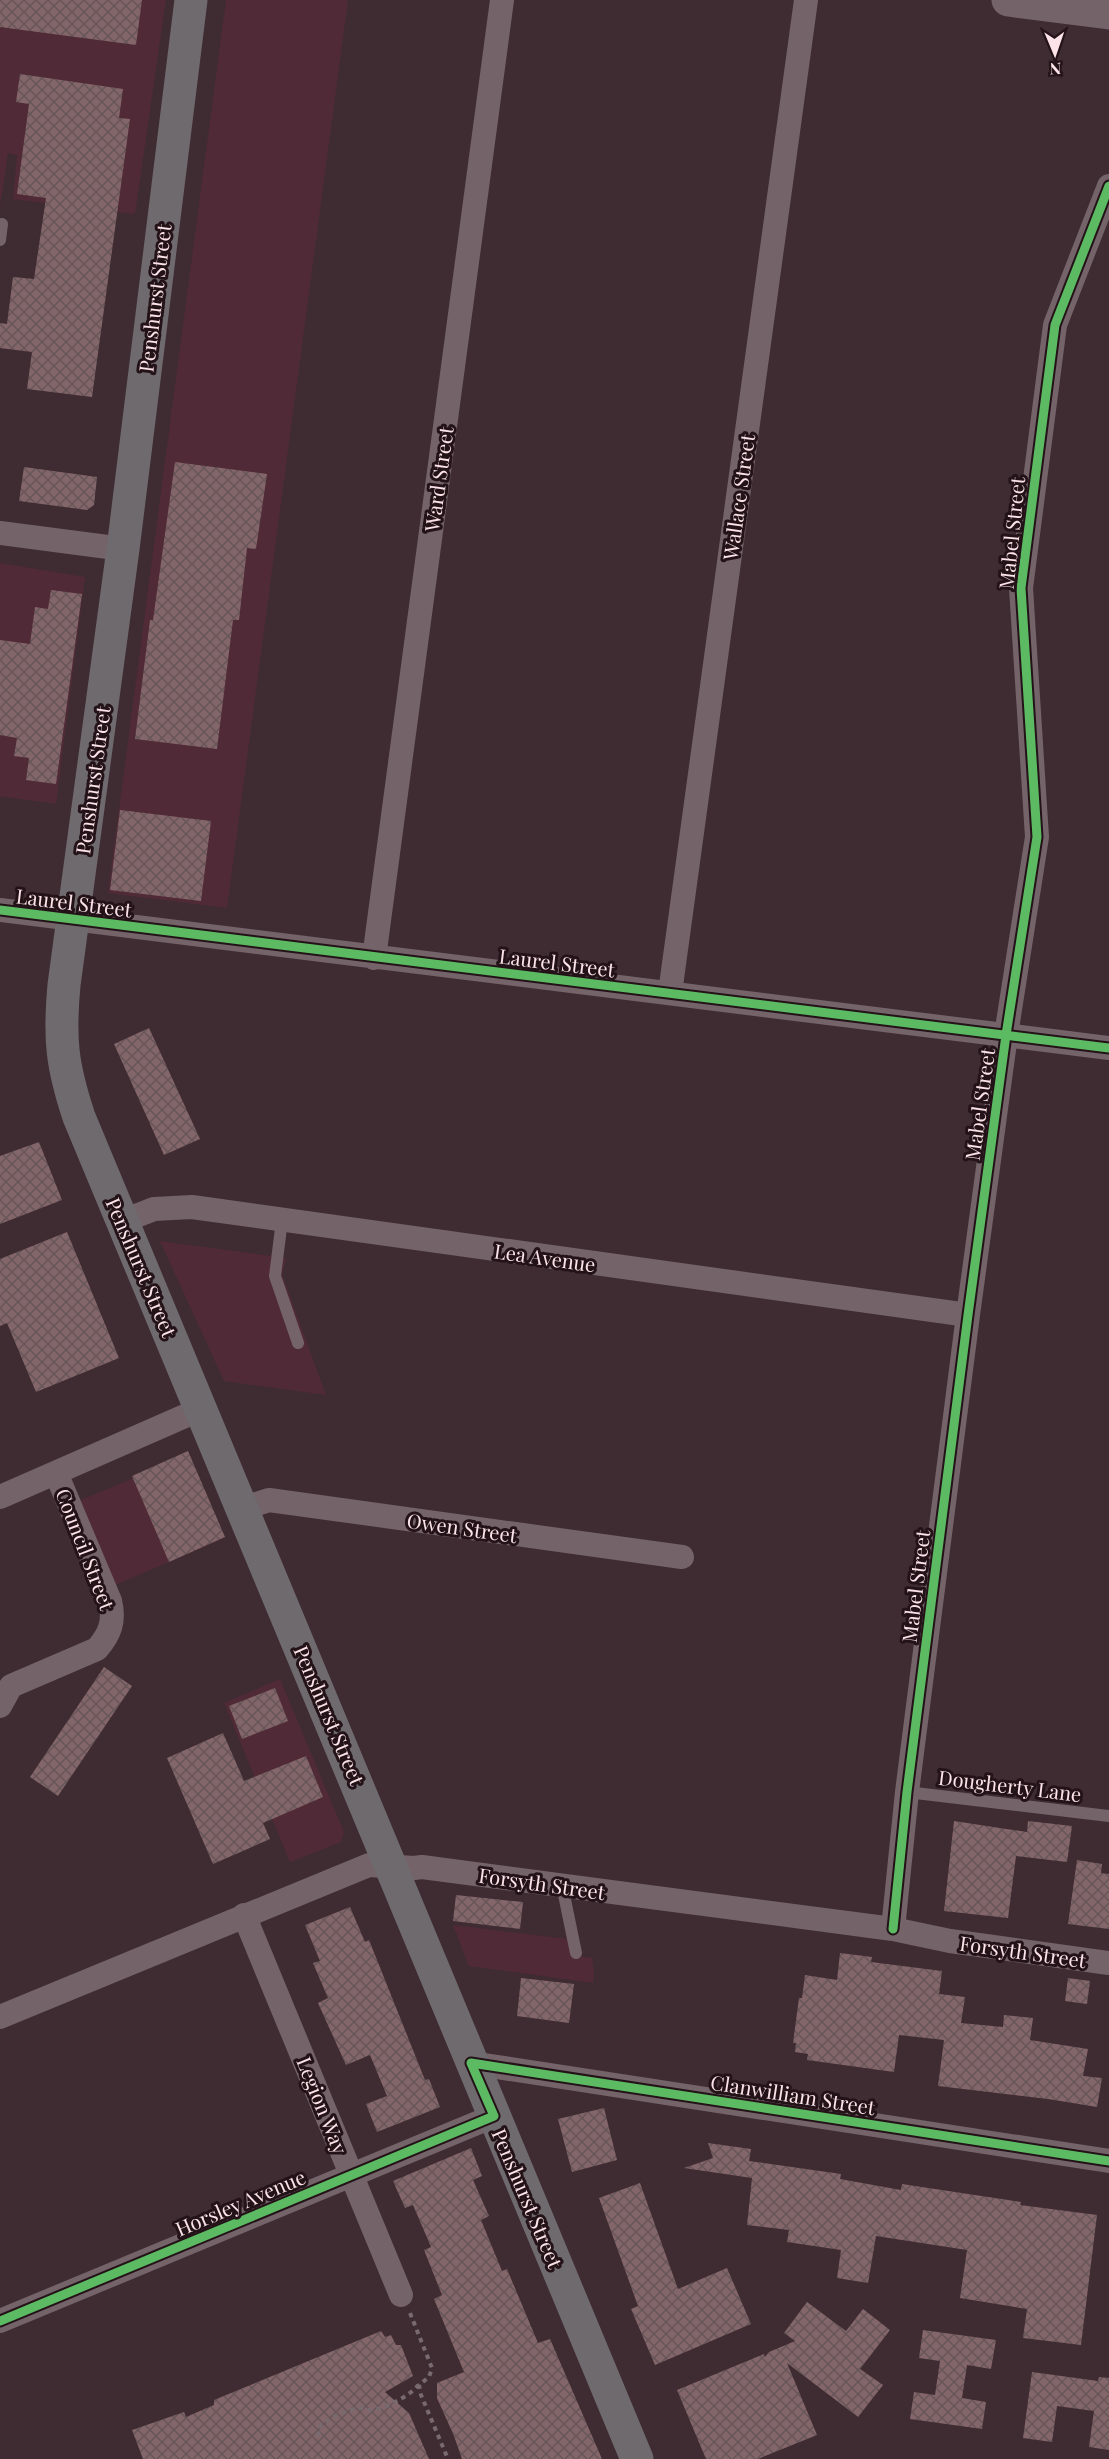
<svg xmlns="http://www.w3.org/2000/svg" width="1109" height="2459" viewBox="0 0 1109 2459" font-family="'Playfair Display',serif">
	<defs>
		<pattern id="building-cross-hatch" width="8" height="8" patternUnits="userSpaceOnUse" patternTransform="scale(1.5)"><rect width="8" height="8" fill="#83666a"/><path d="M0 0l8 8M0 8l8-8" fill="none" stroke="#675558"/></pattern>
	</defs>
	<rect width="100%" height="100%" fill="#3f2c33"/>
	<path fill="#502a37" d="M0,0h166l-31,214 -122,-15 4,-44 -9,-2 -8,53z
		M226,0h122l-121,908 -119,-15z
		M0,563l85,14 -29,227 -56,-8z
		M160,1241l126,17 -4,17 44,120 -102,-14z
		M186,1456l36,83 -109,47 -34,-85z
		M280,1679l64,153 -3,10 -51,20 -66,-159z
		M453,1925l115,14 3,16 21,3 2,14 -1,11 -124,-17z"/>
	<path fill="url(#building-cross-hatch)" d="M0,0h142l-6,45 -136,-18z
		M20,74l103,15 -4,29 11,1 -38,278 -65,-8 5,-37 -32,-4v-25l7,1 6,-47 21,2 12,-81 -29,-4 12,-90 -13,-2z
		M175,462l92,12 -11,75 -9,-1 -8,72h-6l-16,129 -82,-10 15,-119h3z
		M24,467l73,10 -3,28 -7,5 -68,-9z
		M51,590l31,4 -26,190 -30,-4 3,-22 -15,-2 3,-18 -17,-3v-95l30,4 5,-37 13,2z
		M120,810l91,11 -10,80 -91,-11z
		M149,1028l51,111 -36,16 -50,-111z
		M39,1142l23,58 -62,24v-68z
		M67,1232l52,126 -83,34 -29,-69 -7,3v-67z
		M188,1451l37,86 -56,25 -37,-86z
		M104,1667l28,19 -74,110 -28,-19z
		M275,1688l13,33 -46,18 -13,-33z
		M223,1733l21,48 62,-25 17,41 -60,26 7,16 -57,25 -46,-106z
		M954,1821l73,11 1,-11 44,5 -5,36 -51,-6 -8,62 -64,-7z
		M1077,1860l25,4 -1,9 8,1v55l-41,-5z
		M456,1895l67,7 -3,27 -67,-8z
		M350,1907l15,35 4,-2 56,140 4,-1 11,28 -63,25 -11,-28 21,-8 -17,-41 -24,10 -28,-62 10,-5 -15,-35 7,-2 -15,-36z
		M840,1953l32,4 -1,5 71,9 -3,23 26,3 -4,26 42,4 1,-12 29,3 -3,22 58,9 -5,27 19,2 -5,29 -49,-8 -110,-13 6,-46 -45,-5 -5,37 -87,-12 1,-6 -13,-2 1,-9h-3l6,-45h3l3,-23 32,5z
		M521,1978l53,6 -5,39 -52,-7z
		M1068,1978l22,3 -3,23 -22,-3z
		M604,2108l13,52 -45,12 -14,-53z
		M708,2143l43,6 -2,12 92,13 -1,5 61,11 1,-6 119,18 -1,3 77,10 -16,130 -58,-7 4,-29 -67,-11 7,-48 -91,-14 -8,47 -31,-5 4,-28 -54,-8 2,-12 -42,-5 5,-47 -68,-10 29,-10z
		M471,2148l11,28 -9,4 16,36 -8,4 21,51 5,-2 31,74 12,-4 52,120h-140l-8,-23 -17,-38v-15l27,-11 -30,-73 8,-4 -18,-45 7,-3 -18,-42 -8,3 -12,-27z
		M640,2183l38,106 49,-21 24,56 -96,41 -24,-56 7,-3 -39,-108z
		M807,2302l39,29 17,-22 27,21 -30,39 23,16 -25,32 -71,-54 30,72 -59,24h-52l-29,-69 87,-36 1,3 4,-5 26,-11 -11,-8z
		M923,2330l73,10 -5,29 -24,-4 -5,33 24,4 -4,27 -72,-10 4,-27 21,3 5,-34 -21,-3z
		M381,2331l4,6 6,-2 5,10h5l12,31 -28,16 24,21 20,46h-286l-11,-29 52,-18 2,5 28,-12v-5z
		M1032,2372l66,9 1,-4 10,1v72l-20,-3 5,-36 -37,-5 -5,36 -29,-4z"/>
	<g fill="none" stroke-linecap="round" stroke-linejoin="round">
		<path stroke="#786a6f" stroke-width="4" stroke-dasharray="4.5 4.5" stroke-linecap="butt" d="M410,2313l22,55 -3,9 -10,8 2,10 27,64
			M319,2436l-1,-8c9,-9 30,-19 42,-20 5,0 5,2 9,2 12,1 43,-15 49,-25"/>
		<path stroke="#746369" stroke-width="12" d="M0,240l2,-16
			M282,1220l-7,56 23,67
			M907,1792l202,24
			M562,1885l14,68"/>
		<path stroke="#746369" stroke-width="24" d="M0,533l123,16
			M0,910l1109,138
			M374,958l128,-958
			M670,993l136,-993
			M123,1221l31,-12 38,-2 776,108
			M0,1497l201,-88
			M244,1508l25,-8 413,57
			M0,1706l11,-20 86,-37c13,-15 18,-28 13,-48l-54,-128
			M244,1915l157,380
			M893,1929l14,-137 61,-477 38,-280 31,-198 -16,-249 34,-263 54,-139
			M0,2017l369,-152 45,3 8,-1 471,62 57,12 159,22
			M471,2063l638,98
			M0,2321l494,-205"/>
		<path stroke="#746369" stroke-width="33" d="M1008,0l101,13"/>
		<path stroke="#6f6a6d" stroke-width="33" d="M191,0l-68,549 -59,436c-5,54 -2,81 15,132 188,447 371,895 558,1342"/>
		<g stroke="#231318" stroke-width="13">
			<path id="cycleway" d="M0,910l1109,138
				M893,1929l14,-137 61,-477 38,-280 31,-198 -16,-249 34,-263 54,-139
				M471,2063l638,98
				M0,2321l494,-205 -23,-53"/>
		</g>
		<use href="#cycleway" stroke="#5cba63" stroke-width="9"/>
	</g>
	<g text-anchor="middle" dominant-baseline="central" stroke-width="6" stroke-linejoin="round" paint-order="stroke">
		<g font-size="20" fill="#fbe3e9" stroke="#231318">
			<text transform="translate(154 298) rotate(-83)">Penshurst Street</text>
			<text transform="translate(438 479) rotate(-82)">Ward Street</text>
			<text transform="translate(738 497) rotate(-82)">Wallace Street</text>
			<text transform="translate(1011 533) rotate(-84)">Mabel Street</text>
			<text transform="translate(92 780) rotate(-82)">Penshurst Street</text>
			<text transform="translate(74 902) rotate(7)">Laurel Street</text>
			<text transform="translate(557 962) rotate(7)">Laurel Street</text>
			<text transform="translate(979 1104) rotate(-82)">Mabel Street</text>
			<text transform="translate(545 1257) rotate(8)">Lea Avenue</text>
			<text transform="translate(142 1267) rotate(67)">Penshurst Street</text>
			<text transform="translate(462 1527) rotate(8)">Owen Street</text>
			<text transform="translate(86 1549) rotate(69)">Council Street</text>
			<text transform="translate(915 1586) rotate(-83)">Mabel Street</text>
			<text transform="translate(330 1715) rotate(67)">Penshurst Street</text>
			<text transform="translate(1010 1785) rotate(7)">Dougherty Lane</text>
			<text transform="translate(542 1883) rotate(8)">Forsyth Street</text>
			<text transform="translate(1023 1951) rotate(8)">Forsyth Street</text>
			<text transform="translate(793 2094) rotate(9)">Clanwilliam Street</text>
			<text transform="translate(323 2105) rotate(68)">Legion Way</text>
			<text transform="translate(528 2198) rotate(67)">Penshurst Street</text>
			<text transform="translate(240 2202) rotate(-23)">Horsley Avenue</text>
		</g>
	</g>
	<g transform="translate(1055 54) rotate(178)" stroke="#231318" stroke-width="4.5" paint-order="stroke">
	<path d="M0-4.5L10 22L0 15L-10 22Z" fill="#fbe3e9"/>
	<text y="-9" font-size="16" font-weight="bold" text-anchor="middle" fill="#fbe3e9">N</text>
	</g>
</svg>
